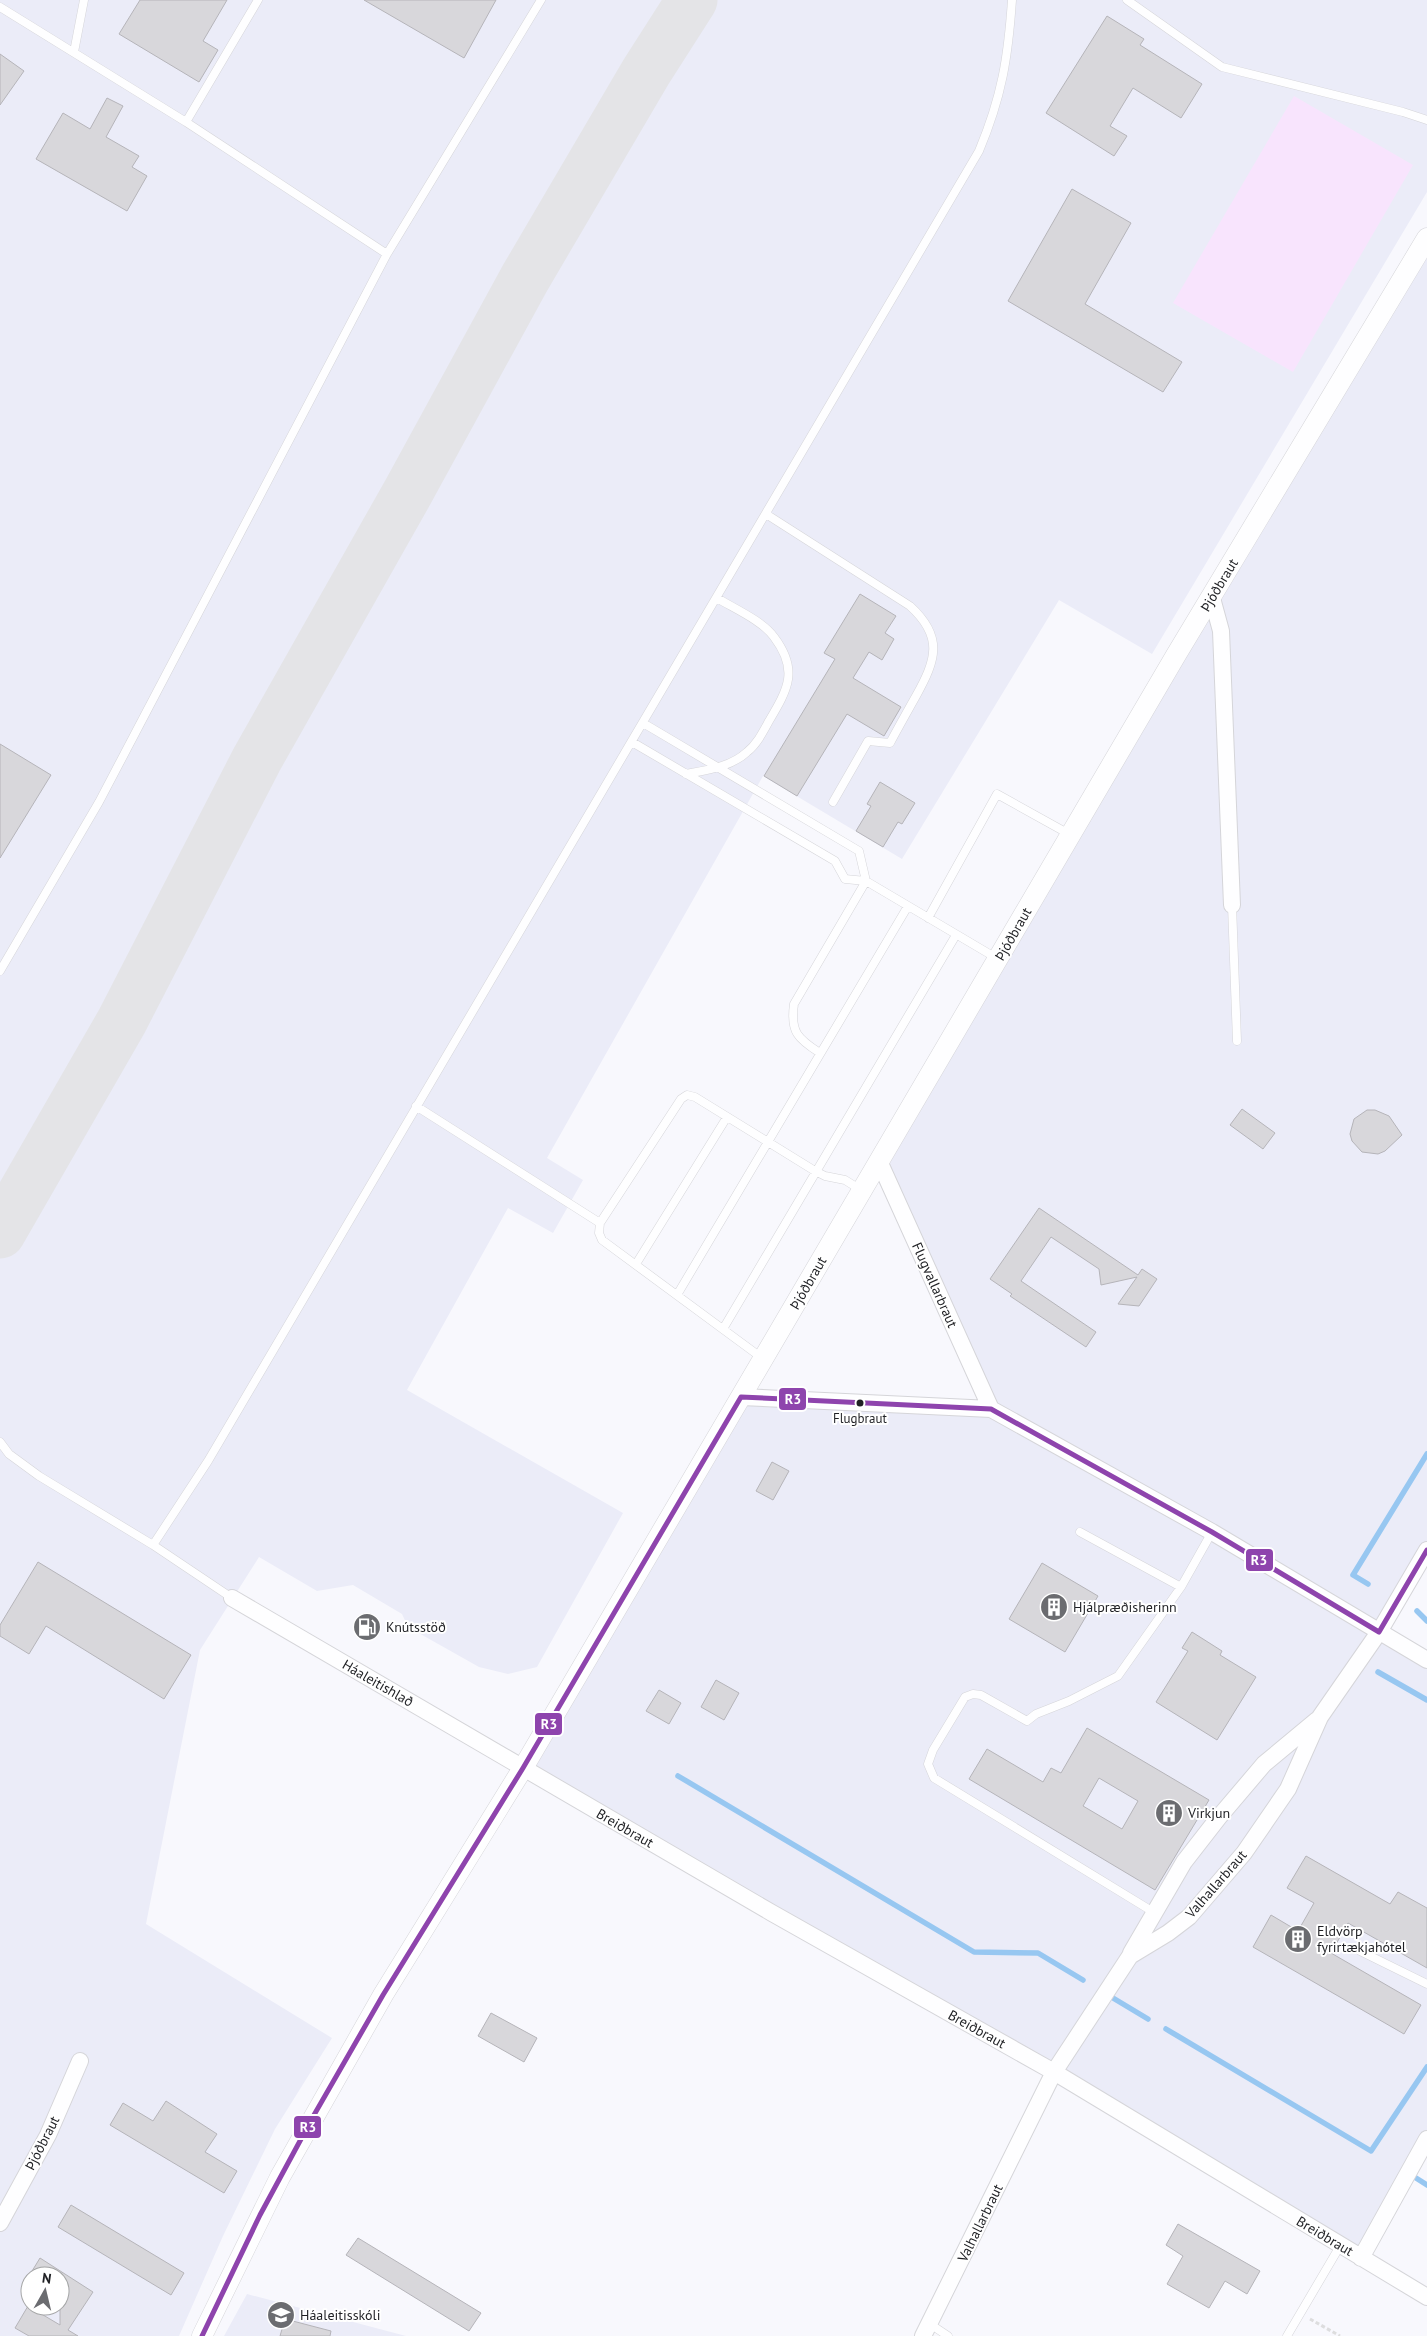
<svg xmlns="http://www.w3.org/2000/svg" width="1427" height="2336" viewBox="0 0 1427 2336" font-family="'PT Sans',sans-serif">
	<rect width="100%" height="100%" fill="#f8f8fd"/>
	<path fill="#ebecf8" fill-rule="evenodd" d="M0,0h1427v192l-275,462 -93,-54 -157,259 -139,-83 -216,382 36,22 -30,53 -45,-25 -101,182 216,123 -86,154 -29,7 -29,-7 -71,-40 -6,-13 -49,-29 -36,6 -58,-34 -59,93 -54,274 186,114 -57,91 -52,107 -44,100h-179zM30,2276h30v30h-30z
		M1427,238v1312l-48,81 48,29v479l-66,119 -838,-490 218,-371 250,12 -112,-248z
		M247,2294l159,42h-182z"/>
	<path fill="#f8e4fd" d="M1294,96l119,69 -120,207 -120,-69z"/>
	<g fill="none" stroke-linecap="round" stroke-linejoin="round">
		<path stroke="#97c7f1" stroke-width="5.5" d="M1368,1584l-15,-9 74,-121
			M1417,1611l10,10
			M1378,1672l49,28
			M678,1776l296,176 64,1 45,27
			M1113,1998l35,21
			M1166,2029l205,122 56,-84
			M1416,2178l11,7"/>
		<path stroke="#e4e4e7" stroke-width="51" d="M0,1233l122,-212 135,-262 151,-267 117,-214 121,-206 46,-72"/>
	</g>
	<path fill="#d8d7db" stroke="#b5b4b9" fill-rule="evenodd" d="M140,0h87l-24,41 15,9 -19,32 -80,-48z
		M364,0h132l-32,58z
		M1107,16l37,23 -4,6 62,39 -21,34 -48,-30 -23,38 17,10 -13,20 -68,-43z
		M0,54l24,17 -24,34z
		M107,98l16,8 -17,31 33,19 -7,11 15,9 -20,35 -91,-52 27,-46 27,16z
		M1072,189l59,34 -46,81 97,58 -19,30 -155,-91z
		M860,594l36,22 -11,17 9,6 -12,21 -13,-8 -16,26 48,29 -17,29 -37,-22 -50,82 -33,-20 71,-117 -11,-6z
		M0,744l51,31 -51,83z
		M880,782l35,21 -13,21 -4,-2 -15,25 -27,-16 15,-25 -4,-2z
		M1242,1109l33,24 -12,16 -33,-24z
		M1367,1110h8l14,6 13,19 -17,16 -7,3 -16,-2 -10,-11 -2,-7 4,-15z
		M1039,1208l99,67 4,-6 15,10 -18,27 -21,-2 19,-27 -36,8 -2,-16 -48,-32 -30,44 75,51 -10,15 -76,-51 2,-2 -22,-15z
		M772,1462l17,9 -16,29 -17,-9z
		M38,1562l153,93 -27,44 -118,-73 -17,28 -29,-18v-11z
		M1042,1563l56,33 -33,56 -56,-33z
		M1192,1632l30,19 -2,4 36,22 -39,63 -61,-38 32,-51 -6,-3z
		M716,1680l23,13 -15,27 -23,-13z
		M659,1690l22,13 -12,21 -23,-13z
		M1087,1728l122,72 -54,90 -186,-111 18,-30 56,33 8,-14 10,5zM1099,1778l39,23 -16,28 -39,-23z
		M1306,1856l84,48 8,-12 29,16v60l-79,-45 -17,30 90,52 -17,29 -151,-87 18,-32 27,16 16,-28 -27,-15z
		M491,2013l46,25 -13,24 -46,-26z
		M166,2101l51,33 -12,18 32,19 -13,22 -114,-68 13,-22 30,18z
		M71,2205l113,68 -13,22 -113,-68z
		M1178,2224l82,47 -13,23 -22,-13 -16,27 -42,-24 16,-28 -17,-11z
		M358,2238l123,75 -12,18 -123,-76z
		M40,2258l53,34 -25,38 10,6h-49l-14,-8 13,-22 32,19v-49h-31z
		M285,2319l46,12 -1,5h-50z"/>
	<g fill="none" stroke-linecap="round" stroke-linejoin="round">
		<g stroke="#d5d5d9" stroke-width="9">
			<path id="service" d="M1127,0l95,67 181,45 24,8
				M0,7l186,115 201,132
				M74,52l10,-52
				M186,122l72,-122
				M766,514l144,92c34,31 26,54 6,90 -9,16 -18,32 -26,47l-22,-2 -35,61
				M643,723l216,128 7,30 -72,123c-4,28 4,35 26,49
				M632,742l203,119 10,18 21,2 132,78
				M686,774c21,-4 45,-7 61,-22 10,-8 16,-20 22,-31 19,-32 30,-51 5,-84 -11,-16 -41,-29 -57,-39
				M1232,905l5,136
				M928,918l69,-124 72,40
				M0,971l99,-169 288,-548 154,-254
				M416,1106l184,117
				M636,1264l91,-147
				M677,1295l231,-389
				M723,1329l233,-394
				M762,1358l-160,-118 -3,-7 1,-10 81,-124 6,-4 8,2 120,74 10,5 20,4 16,10
				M0,1442l9,12 30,22 114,69 55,-84 771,-1310c23,-55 29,-93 33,-151
				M1080,1532l101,55
				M153,1545l79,53
				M1155,1913l-221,-135 -6,-14 5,-14 32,-53 8,-3 8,1 46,26 9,-7 33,-13 49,-25 63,-89 31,-55
				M1360,1951l67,33
				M930,2324l18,12
				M1287,2336l53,-90"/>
		</g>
		<g stroke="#d5d5d9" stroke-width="18">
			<path id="minor" d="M1212,598l9,33 11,274
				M879,1161l112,248
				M741,1397l250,12 221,123 215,128
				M232,1598l540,315 282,159 373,225
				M1131,1953l53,-91 35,-45 45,-53 53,-44
				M0,2223l48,-88 32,-74
				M1361,2258l66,-119
				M923,2336l131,-264 76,-116 38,-23 21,-16 55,-64 44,-64 32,-72 59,-85 48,-82"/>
		</g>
		<g stroke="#d5d5d9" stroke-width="21">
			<path id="tertiary" d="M202,2336l78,-159 103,-182 140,-227 653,-1113 251,-417"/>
		</g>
		<path stroke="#ddddde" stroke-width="3" stroke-dasharray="4 2.5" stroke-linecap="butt" d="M1310,2319l30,17"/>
		<use href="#service" stroke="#fefeff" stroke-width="8"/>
		<use href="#minor" stroke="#fefeff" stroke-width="16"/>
		<use href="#tertiary" stroke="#fefeff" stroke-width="20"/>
		<g stroke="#fff" stroke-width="9">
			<path id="bus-1" d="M202,2336l58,-121 54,-100 69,-120 140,-227 218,-371 250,12 221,123 167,100 48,-82"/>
		</g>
		<use href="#bus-1" stroke="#8e44ad" stroke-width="5"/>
	</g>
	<defs>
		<g id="building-disc" transform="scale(1.4375)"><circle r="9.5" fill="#6b6c70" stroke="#fff"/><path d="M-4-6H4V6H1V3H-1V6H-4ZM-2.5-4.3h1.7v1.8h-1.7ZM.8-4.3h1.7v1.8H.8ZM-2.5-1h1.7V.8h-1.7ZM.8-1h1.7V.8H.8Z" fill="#fff"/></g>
		<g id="fuel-disc" transform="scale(1.4375)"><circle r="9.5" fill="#6b6c70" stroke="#fff"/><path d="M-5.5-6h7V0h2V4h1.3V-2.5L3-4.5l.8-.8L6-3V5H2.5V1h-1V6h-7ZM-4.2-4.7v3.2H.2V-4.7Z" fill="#fff"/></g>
		<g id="school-disc" transform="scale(1.4375)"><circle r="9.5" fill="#6b6c70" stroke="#fff"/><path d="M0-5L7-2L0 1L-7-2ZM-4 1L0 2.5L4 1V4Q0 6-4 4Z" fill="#fff"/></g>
	</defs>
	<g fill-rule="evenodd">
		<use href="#building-disc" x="1054" y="1607"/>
		<use href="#fuel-disc" x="367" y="1627"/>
		<use href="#building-disc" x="1169" y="1813"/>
		<use href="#building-disc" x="1298" y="1939"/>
		<use href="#school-disc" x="281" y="2315"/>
	</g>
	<circle fill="#1f2024" stroke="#fff" stroke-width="2" cx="860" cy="1403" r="4.5"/>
	<g text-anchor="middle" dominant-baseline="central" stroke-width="4" stroke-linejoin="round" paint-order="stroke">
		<g font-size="13" fill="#1f2024" stroke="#fff">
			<text x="860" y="1418">Flugbraut</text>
		</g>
		<g font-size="14" fill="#1f2024" stroke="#fff">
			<text transform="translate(1219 585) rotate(-59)">Þjóðbraut</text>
			<text transform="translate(1013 934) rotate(-60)">Þjóðbraut</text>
			<text transform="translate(808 1283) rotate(-60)">Þjóðbraut</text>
			<text transform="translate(935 1285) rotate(66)">Flugvallarbraut</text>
			<text transform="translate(378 1683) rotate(30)">Háaleitishlað</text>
			<text transform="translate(625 1828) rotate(30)">Breiðbraut</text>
			<text transform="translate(1216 1884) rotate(-49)">Valhallarbraut</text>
			<text transform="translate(977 2029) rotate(29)">Breiðbraut</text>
			<text transform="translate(42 2143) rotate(-63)">Þjóðbraut</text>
			<text transform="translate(980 2223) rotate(-64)">Valhallarbraut</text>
			<text transform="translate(1325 2236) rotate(31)">Breiðbraut</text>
		</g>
		<g font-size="14" fill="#1f2024" stroke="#fff" text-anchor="start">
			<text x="1073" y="1607">Hjálpræðisherinn</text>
			<text x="386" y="1627">Knútsstöð</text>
			<text x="1188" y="1813">Virkjun</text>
			<text x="1317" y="1931">Eldvörp<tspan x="1317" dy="16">fyrirtækjahótel</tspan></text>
			<text x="300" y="2315">Háaleitisskóli</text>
		</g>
	</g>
	<g stroke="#fff" stroke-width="2">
		<rect x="778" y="1387" width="29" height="24" rx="5" fill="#8e44ad"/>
		<rect x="1245" y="1548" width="29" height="24" rx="5" fill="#8e44ad"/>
		<rect x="534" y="1712" width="29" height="24" rx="5" fill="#8e44ad"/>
		<rect x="293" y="2115" width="29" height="24" rx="5" fill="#8e44ad"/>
	</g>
	<g font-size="14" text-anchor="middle" font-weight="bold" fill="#fff">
		<text x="793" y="1404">R3</text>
		<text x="1259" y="1565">R3</text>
		<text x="549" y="1729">R3</text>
		<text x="308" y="2132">R3</text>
	</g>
	<g transform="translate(45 2291) rotate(8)"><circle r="24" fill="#ffffff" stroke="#a5a6a7"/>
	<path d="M0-4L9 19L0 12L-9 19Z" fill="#6b6c70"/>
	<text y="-8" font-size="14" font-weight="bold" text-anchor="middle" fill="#1f2024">N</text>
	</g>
</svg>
